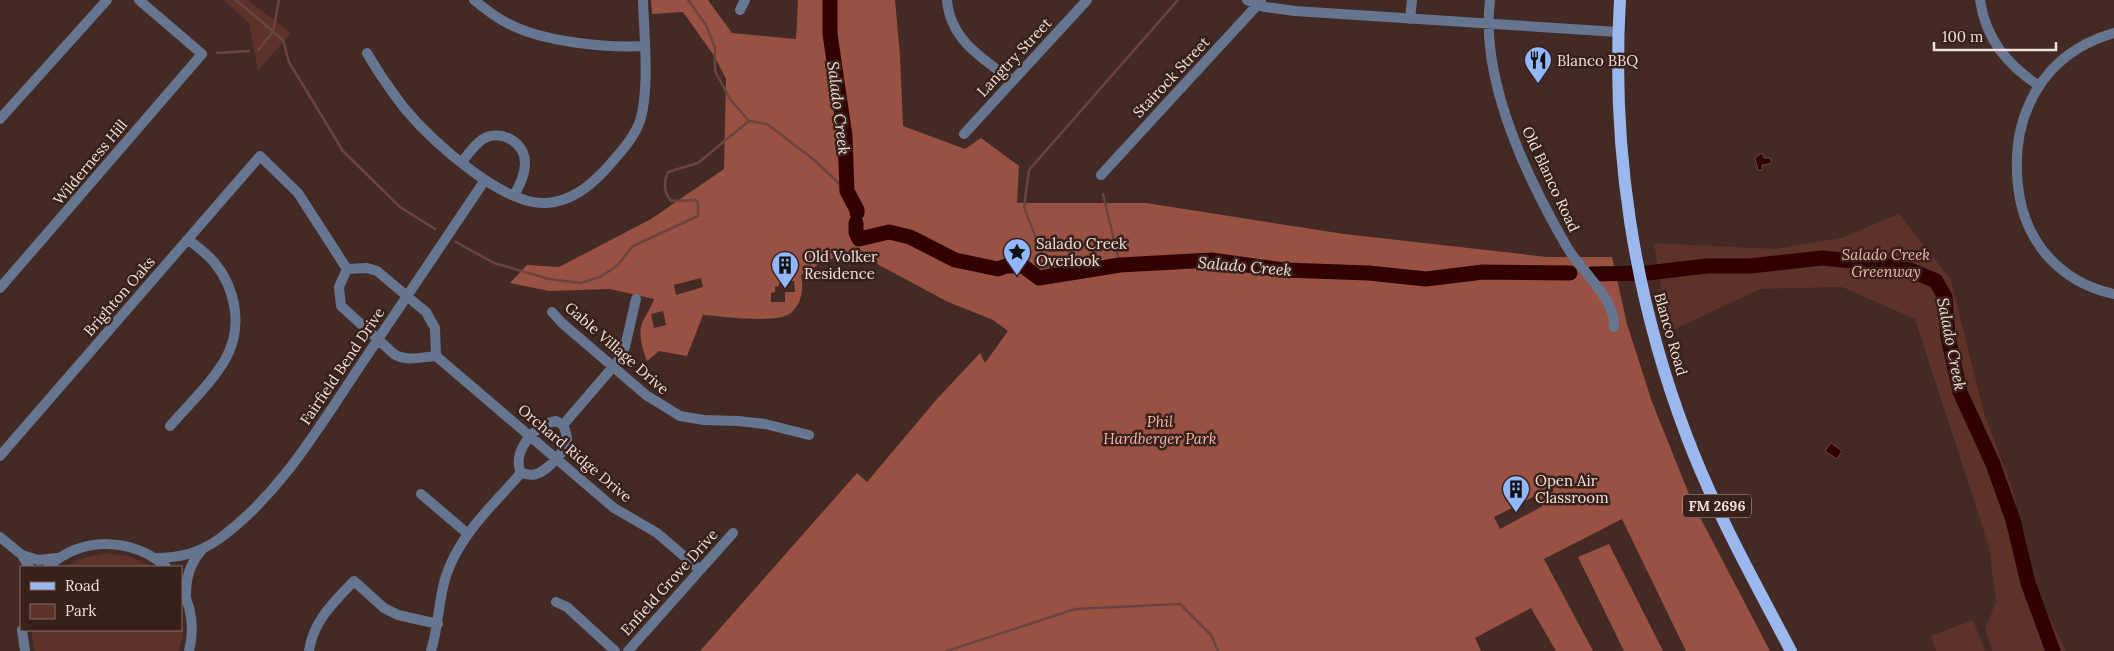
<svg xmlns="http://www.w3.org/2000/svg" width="2114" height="651" viewBox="0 0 2114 651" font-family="Lora,serif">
	<rect width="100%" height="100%" fill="#432a25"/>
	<path fill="#5d3229" d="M223,0h25l43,33 -33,38 -9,-48z
		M1899,214l52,66 32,130 30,81 21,95 32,65h-74l-7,-22 11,-27 -7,-55 -74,-228 -73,-32 -82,2 -87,41 -12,-43 -7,-44 122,6 65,-11z
		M106,553l23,3 22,11h-86l18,-9z
		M181,612l2,22 -4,17h-144l-4,-21h150z
		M1973,620l12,31h-49l-5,-15z"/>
	<path fill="#995143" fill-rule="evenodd" d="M651,0h57l24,33 64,6 2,-39h97l5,56 3,70 62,23 16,-11 38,28 -2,37h129l198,31 203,23h65l15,67 25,78 41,102 77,147h-84l-64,-132 -78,40 49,92h-37l-25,-43 -56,30 6,13h-781l157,-178 10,9 70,-83 43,-46 5,10 23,-32 -15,-11 -47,-19 -78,-42 -30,-3 -17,7 -20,12c3,13 1,27 -9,37 -12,13 -71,4 -89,3l-16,41 -28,-5 -12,10c-4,-10 -10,-29 -4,-40 4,-8 8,-13 11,-22l-44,-10 -61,2 -39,-8 17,-18 32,2 92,-48 73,-50 2,-90 -11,-22 -32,-45 -31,2zM701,278l2,9 -27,8 -2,-10zM779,281h15l1,11h-10v10h-14v-9l4,-1v-5l4,-1zM663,311l3,14 -12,3 -3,-14zM1537,495l6,11 -43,23 -6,-12z
		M1609,544l54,107h-39l-46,-94z"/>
	<path fill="#310100" stroke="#6b4442" d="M1762,153l2,5h5l3,3 -3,3 -7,1v5h-4l-3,-12z
		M1831,443l11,8 -5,8 -12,-8z"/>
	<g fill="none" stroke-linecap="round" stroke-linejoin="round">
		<path stroke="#6b4442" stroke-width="2.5" d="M236,0l47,40 6,22 54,89 57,56 35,22
			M688,0l18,25 9,23v23l15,28 19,22 18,3 46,35 34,32
			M258,50l15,-18 6,-32
			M217,53l32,-2
			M1103,194l17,71
			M456,242l38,21 55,16 32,4 19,-6 17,-11 16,-20 65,-30v-12l-2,-4 -25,1c-7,-8 -8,-19 -3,-29l30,-9 51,-42
			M1051,277l-27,-70 5,-37 149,-170
			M947,651l128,-42 105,-5 31,31 7,16"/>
		<path stroke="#310100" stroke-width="15" d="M830,0v34l15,102 2,55 10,19v3
			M856,223v10l3,6 30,-7 21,5 45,23 43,9 8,-3h17l16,12 81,-13 91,-5 73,10 85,3 57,6 57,-7 87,1
			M1592,274l55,-1 60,-7h43l72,-8 51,5 37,7 26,11 9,16 3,40 12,55 33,72 20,56 15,63 25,68"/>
		<path stroke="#667590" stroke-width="10" d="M474,0c11,9 22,18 35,24 34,18 97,24 135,22
			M947,0c3,40 36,59 65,80
			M1247,0l18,7 30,4 323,21
			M1490,0c-10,80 38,180 77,247 14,24 49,52 47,80
			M1980,0c6,40 27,64 59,86
			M740,10l5,-10
			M1410,19l2,-19
			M2114,33c-71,20 -104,82 -96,153 6,55 41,96 96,108
			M367,53c11,19 24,38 38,56 27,32 98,97 142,94 24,-2 42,-16 58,-33 13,-15 28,-30 35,-49 10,-33 4,-86 3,-121
			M0,119l107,-119
			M964,134l123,-134
			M462,162c6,-8 12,-17 21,-23 18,-10 42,3 42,24 0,12 -6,23 -11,33
			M1101,175l160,-174
			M0,288l202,-234 -63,-54
			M552,312l10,11 84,72 34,21 24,4 34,1 27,3 44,11
			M436,356l-1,-28 -9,-16 -49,-41 -10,-3 -20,1 -8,18 2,19 53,48c12,8 28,3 42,2l178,152 43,25 42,36
			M556,421l7,4c2,5 4,9 4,15 -1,11 -20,31 -31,34 -5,2 -10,0 -15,-1 -10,-21 14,-49 35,-52z
			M563,425l55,-64 7,-14 11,-48
			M170,426c18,-21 42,-43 56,-68 17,-31 10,-69 -12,-96 -8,-9 -18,-16 -26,-23
			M0,456l260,-300 38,37 49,76
			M421,494l47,40
			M0,537l22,18 7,12
			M22,555l16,5 19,-2
			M155,558c25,0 44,-5 64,-19 59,-43 97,-107 137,-167 43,-64 86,-128 129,-192
			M48,567c34,-31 84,-30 118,0
			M181,587c11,21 14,41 8,64
			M186,595c0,-18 4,-31 15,-44
			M556,602l11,5 48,44
			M22,630l3,21
			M309,651c4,-30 25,-49 45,-70l30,27 14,7 40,9
			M431,651c8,-25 7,-51 15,-75 13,-41 48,-72 75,-103
			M628,651l105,-118"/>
		<path stroke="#9ab8ee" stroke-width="12" d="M1620,0c-9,149 14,298 67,437 28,74 67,144 104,214"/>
	</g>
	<defs>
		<g id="restaurant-pin" transform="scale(1.4375)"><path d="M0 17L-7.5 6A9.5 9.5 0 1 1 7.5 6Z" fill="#91b8fd" stroke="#38201b"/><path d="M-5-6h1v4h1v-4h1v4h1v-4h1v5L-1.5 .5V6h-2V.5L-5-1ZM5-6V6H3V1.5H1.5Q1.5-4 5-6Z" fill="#111"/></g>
		<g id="sight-pin" transform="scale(1.4375)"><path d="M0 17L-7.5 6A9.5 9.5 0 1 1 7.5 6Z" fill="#91b8fd" stroke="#38201b"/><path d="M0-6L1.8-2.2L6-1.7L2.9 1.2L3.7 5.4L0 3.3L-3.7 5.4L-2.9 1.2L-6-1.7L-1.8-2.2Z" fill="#111"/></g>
		<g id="building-pin" transform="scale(1.4375)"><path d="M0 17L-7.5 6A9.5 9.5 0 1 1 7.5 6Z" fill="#91b8fd" stroke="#38201b"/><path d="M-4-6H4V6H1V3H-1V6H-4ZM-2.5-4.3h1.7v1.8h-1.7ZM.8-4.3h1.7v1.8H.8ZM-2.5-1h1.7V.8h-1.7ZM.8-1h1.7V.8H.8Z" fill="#111"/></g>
	</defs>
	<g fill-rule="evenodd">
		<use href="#restaurant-pin" x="1538" y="60"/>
		<use href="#sight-pin" x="1017" y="252"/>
		<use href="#building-pin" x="785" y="265"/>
		<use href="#building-pin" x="1516" y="489"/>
	</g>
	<g text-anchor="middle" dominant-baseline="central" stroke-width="5" stroke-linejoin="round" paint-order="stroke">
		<rect fill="#38201b" stroke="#baa6a2" stroke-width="1" x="1683" y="494.5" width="68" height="23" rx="4"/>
		<g font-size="14" font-weight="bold" fill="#f1e0dc">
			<text x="1717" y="506">FM 2696</text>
		</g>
		<g font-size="15" fill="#f1e0dc" stroke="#38201b">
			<text transform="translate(1014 57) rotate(-47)">Langtry Street</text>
			<text transform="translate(1171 77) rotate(-47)">Stairock Street</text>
			<text transform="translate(90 162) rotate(-50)">Wilderness Hill</text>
			<text transform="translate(1551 179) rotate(65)">Old Blanco Road</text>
			<text transform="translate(119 296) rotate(-49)">Brighton Oaks</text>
			<text transform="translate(1671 334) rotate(74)">Blanco Road</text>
			<text transform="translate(617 348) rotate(41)">Gable Village Drive</text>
			<text transform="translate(342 366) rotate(-56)">Fairfield Bend Drive</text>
			<text transform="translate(575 453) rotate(40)">Orchard Ridge Drive</text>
			<text transform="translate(669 582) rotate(-48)">Enfield Grove Drive</text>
		</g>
		<g font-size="15" fill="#f1e0dc" stroke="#38201b" text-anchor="start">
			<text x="1557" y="60">Blanco BBQ</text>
			<text x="1036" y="243">Salado Creek<tspan x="1036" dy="17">Overlook</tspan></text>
			<text x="804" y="256">Old Volker<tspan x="804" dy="17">Residence</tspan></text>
			<text x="1535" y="480">Open Air<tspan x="1535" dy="17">Classroom</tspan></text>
		</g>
		<g font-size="15" font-style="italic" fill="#f4b4a6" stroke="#38201b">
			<text x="1886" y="254">Salado Creek<tspan x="1886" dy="17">Greenway</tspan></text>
			<text x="1160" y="421">Phil<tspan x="1160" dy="17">Hardberger Park</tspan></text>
		</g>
		<g font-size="16" font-style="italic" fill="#f0d9d4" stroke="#38201b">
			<text transform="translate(839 108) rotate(83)">Salado Creek</text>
			<text transform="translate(1245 266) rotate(5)">Salado Creek</text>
			<text transform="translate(1952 344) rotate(79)">Salado Creek</text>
		</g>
	</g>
	<rect x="20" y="566" width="162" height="65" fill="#38201b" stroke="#826d68"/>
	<rect x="30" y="582" width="25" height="8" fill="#9ab8ee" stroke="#826d68"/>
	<text x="65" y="591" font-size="15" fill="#f1e0dc">Road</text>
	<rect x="30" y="604" width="25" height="15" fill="#5d3229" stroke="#826d68"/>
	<text x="65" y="616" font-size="15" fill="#f1e0dc">Park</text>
	<path d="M1934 42v8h122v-8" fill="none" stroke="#f1e0dc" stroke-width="2.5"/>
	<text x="1942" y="42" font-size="15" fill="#f1e0dc" stroke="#38201b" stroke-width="4" paint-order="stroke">100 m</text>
</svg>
